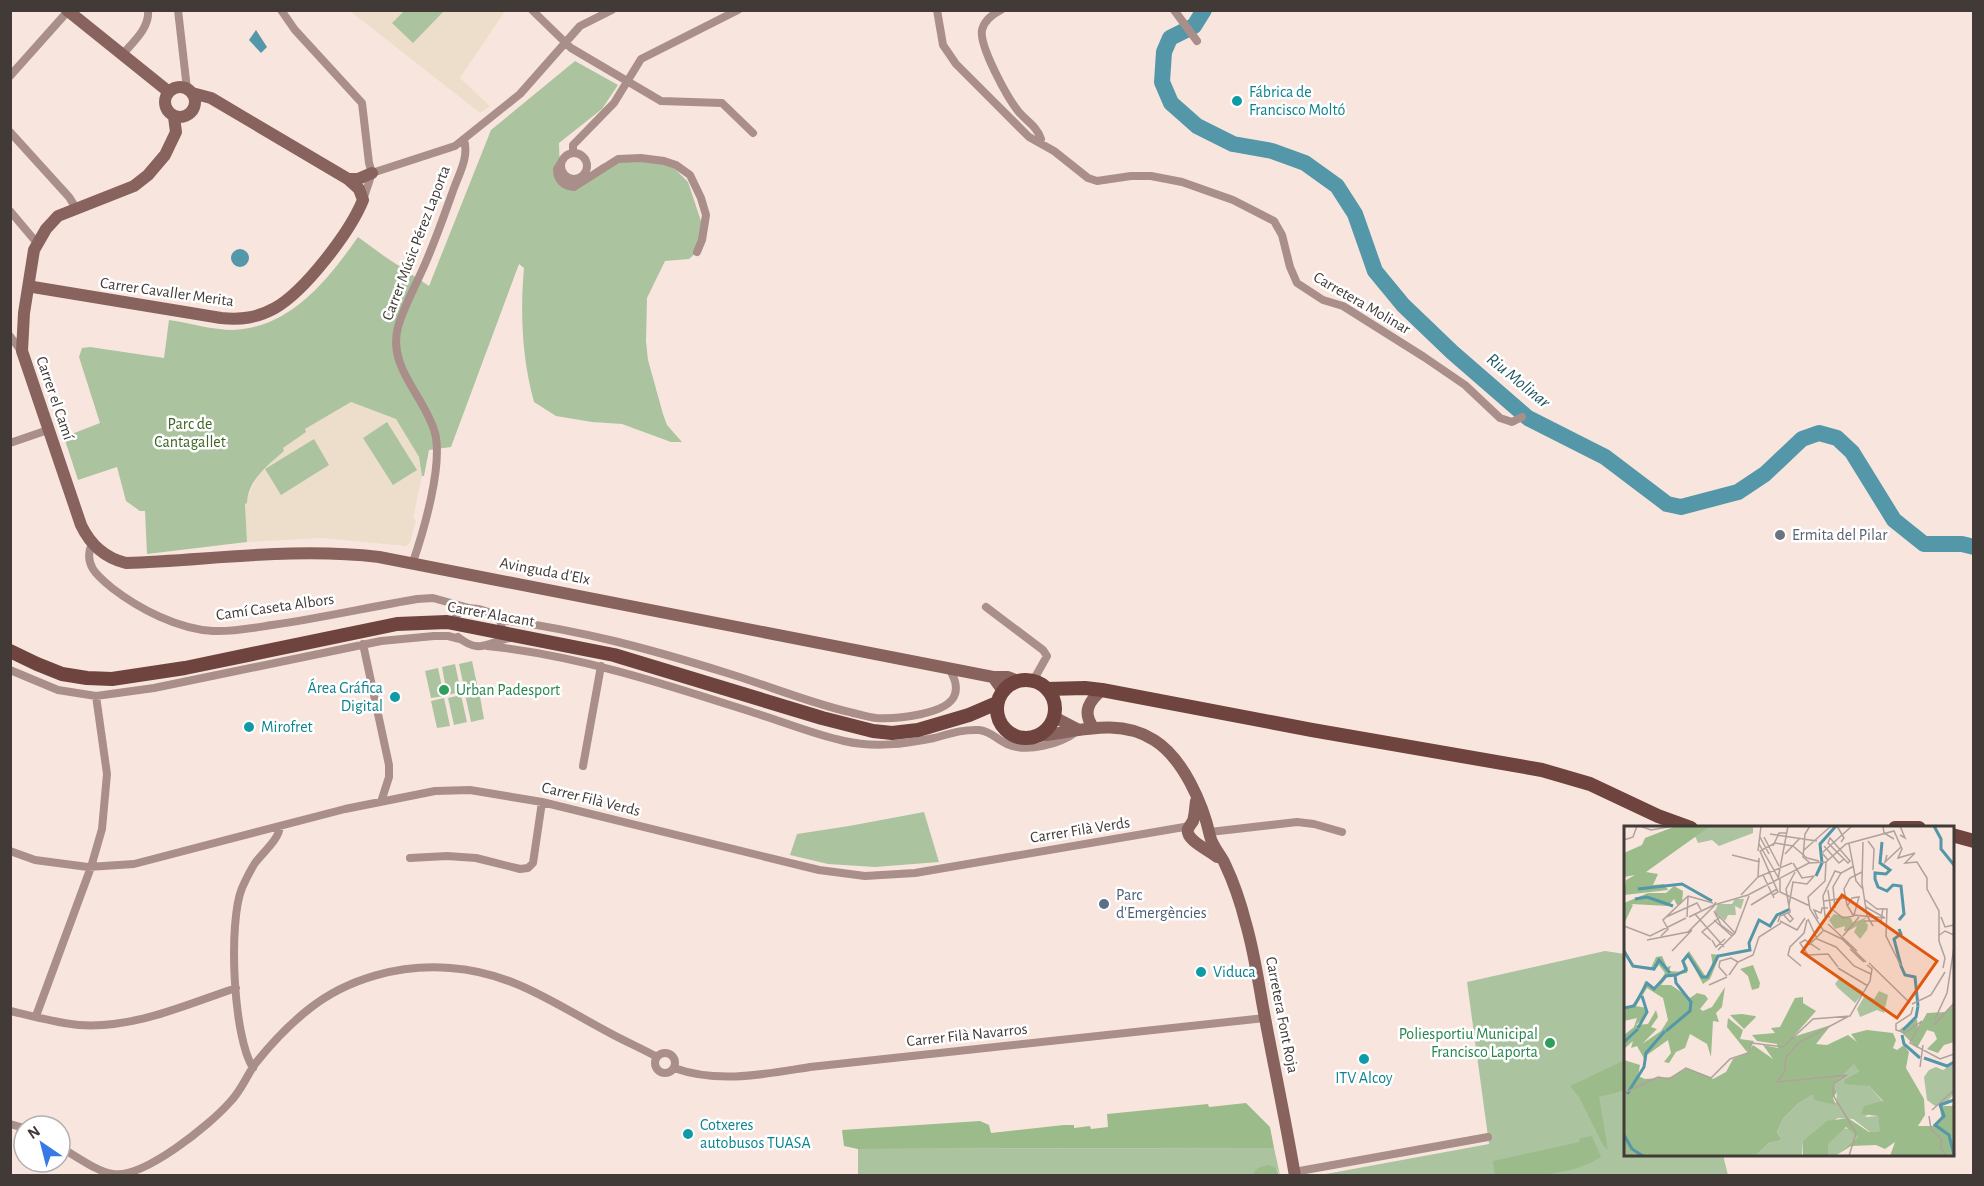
<svg xmlns="http://www.w3.org/2000/svg" width="1984" height="1186" viewBox="0 0 1984 1186" font-family="'Alegreya Sans',sans-serif">
	<rect width="100%" height="100%" fill="#f8e6de"/>
	<path fill="#ecdecb" d="M350,11h155l-45,67 30,28 -10,7z
		M351,402l45,17 23,38 3,19 -9,42 3,2 -6,23 -4,3 -84,-8 -75,4 -2,-39 15,-32 24,-20 -2,-3 23,-16v-3z"/>
	<path fill="#acc39f" d="M404,11v-1l40,1 -31,32 -21,-20z
		M575,61l43,24 -16,24 -43,34 1,31 5,7 11,1 26,-18 22,-5 47,6 17,17 14,42 -5,28 -8,7 -24,2 -18,37 -1,43 2,19 15,54 4,11 15,17h-11l-49,-18 -30,-2 -36,-6 -22,-14c-12,-43 -14,-90 -10,-134l-5,-4 -68,183 -22,3 -5,26h-2l-3,-19 -23,-38 -45,-17 -46,27 1,3 -23,16 1,3c-16,14 -36,29 -37,52l-2,1 2,38 -100,12 -2,-43h-5l-14,-10 -9,-34 -39,13 -14,-43 36,-14 -21,-66 3,-9 8,-1 74,11 5,-38c21,3 44,10 64,10 57,-2 95,-50 125,-93l26,19 45,30 62,-156z
		M387,422l30,48 -24,15 -30,-47z
		M314,439l15,26 -48,30 -16,-26z
		M472,661l6,28 -13,3 -6,-28z
		M455,664l6,28 -14,3 -5,-28z
		M438,668l6,28 -13,2 -6,-27z
		M479,691l5,28 -13,3 -6,-28z
		M461,695l6,27 -13,3 -6,-27z
		M444,698l6,28 -13,2 -6,-27z
		M924,812l15,50 -64,5 -47,-3 -38,-9 7,-21 52,-8z
		M1605,951l20,3 1,200 97,1 5,20 -413,1 174,-32 -22,-162z
		M1274,1148l6,27 -4,-7 -21,4 -1,4h-396v-27z"/>
	<path fill="#9cbb8b" d="M1625,1060v33l-3,-2 -23,6 9,53 -5,-5 -24,-48 -9,-11z
		M1246,1103l24,24 4,21 -416,1 -14,-3 -2,-16 138,-9 9,4 2,8 73,-8h10v3l16,-2 1,3 17,-2 -1,-13 101,-10 1,3z
		M1592,1136l9,21c-32,20 -70,19 -106,18l-2,-14 86,-19 1,-4z
		M1268,1165l8,3 3,7h-25v-3l6,-5z"/>
	<path fill="#5397a8" d="M256,30l11,17 -6,6 -12,-13z
		M231 258a9 9 0 1 1 18 0a9 9 0 1 1-18 0Z"/>
	<g fill="none" stroke-linecap="round" stroke-linejoin="round">
		<path stroke="#5397a8" stroke-width="16" d="M1204,10l-10,16 -24,12 -6,14 -2,30 9,21 26,23 36,18 39,7 33,12 32,23 18,28 20,57 28,34 49,47 76,66 77,39 62,47 14,3 57,-15 27,-18 37,-35 17,-6 18,5 15,14 42,68 30,24h38l12,3"/>
		<path stroke="#a98e8a" stroke-width="8" d="M178,10l9,79
			M281,10l14,20 67,73 7,60 3,10
			M532,10l39,38 90,53 61,2 31,30
			M937,10l6,35 13,19 73,73 25,14 34,27 9,3 34,-5h20l31,6 51,18 41,21 8,14 8,32 7,16 26,17 20,6 81,51 41,28 35,33 12,4 10,-5
			M1001,10c-8,4 -17,11 -19,20 -3,16 25,67 36,81 8,10 19,15 23,28l-1,4
			M1174,10l23,31
			M122,55c11,-13 28,-27 26,-45
			M10,76l58,-65
			M10,132l59,65 7,11
			M573,153v-8l41,-42 27,-44 97,-49
			M561 166a13 13 0 1 1 26 0a13 13 0 1 1-26 0Z
			M562,161l-5,8c0,11 6,17 17,18l44,-28 23,-1 23,3 12,4 14,10 11,23 5,17 -4,25 -5,12
			M372,173l83,-27 65,-52 60,-68 32,-16
			M363,200l9,-27
			M10,211l27,32
			M10,336l11,15
			M10,443l38,-13
			M92,543c-9,21 4,32 20,45 27,21 66,41 101,43 20,1 40,-3 59,-6 49,-7 97,-18 145,-26l16,-1 36,10
			M413,562c11,-32 30,-97 22,-129 -10,-37 -48,-65 -37,-106 6,-21 18,-42 27,-63 11,-25 20,-51 29,-76 6,-16 15,-32 10,-48
			M986,607l57,43 4,6 -14,25
			M500,620c78,9 153,30 227,53 39,12 78,28 118,38 10,2 21,6 31,7 19,1 73,-3 79,-24 3,-10 -2,-18 -6,-26
			M453,626c3,-26 34,-19 47,-6l3,12 -5,9
			M458,637c22,18 30,5 52,1
			M363,644l26,121v12l-8,25
			M487,646c95,10 184,40 274,69 28,9 55,20 83,26 31,7 60,3 90,-3 15,-4 29,-9 45,-8 12,1 18,10 28,14 20,9 53,0 69,-12
			M10,670l48,20 38,6 58,-8 227,-47 53,-5h14l12,3
			M583,766l18,-100
			M1210,832l87,-10 17,2 28,8
			M10,851l25,9 53,7 46,-3 211,-55 90,-18 35,-1 72,12 277,68 46,6 50,-3 275,-47
			M410,858l37,-2 29,2 44,11 8,-1 5,-5 9,-61
			M10,1011c23,5 46,12 69,14 55,4 106,-20 157,-37
			M36,1016l55,-149 11,-38 5,-55 -11,-78
			M655 1063a10 10 0 1 1 20 0a10 10 0 1 1-20 0Z
			M253,1068c-20,-31 -25,-146 -11,-180 4,-9 8,-17 13,-25 8,-11 24,-23 25,-37
			M674,1068c45,16 91,6 136,-1l455,-49
			M10,1124l14,4
			M60,1147c14,8 37,25 53,27 30,5 97,-49 117,-72 11,-11 16,-25 25,-38 15,-19 35,-40 54,-55 39,-31 92,-45 141,-41 62,4 105,36 158,64 16,9 33,16 49,25
			M1294,1172l194,-35"/>
		<path stroke="#88625d" stroke-width="12" d="M67,10l102,82
			M165 102a15 15 0 1 1 30 0a15 15 0 1 1-30 0Z
			M192,93l19,5 137,81h10l14,-6
			M174,117l2,15 -11,23 -17,20 -14,11 -76,30 -12,13 -12,21 -10,63 -2,38 59,174c9,19 24,33 45,38 85,-3 168,-16 253,-6l614,120h15l10,4
			M28,289l5,-2 188,31c20,2 36,0 54,-10 30,-17 75,-76 88,-108l-4,-11 -11,-10
			M993,677l10,14
			M1054,717l25,13
			M1093,727c-11,-15 -4,-26 9,-37
			M1038,736c39,-4 80,-19 116,4 29,18 49,64 56,96 2,10 11,19 15,28 9,19 16,40 21,60 9,31 13,63 19,94 10,53 21,105 30,158
			M1196,801c-1,7 -1,13 -3,20 -1,2 -4,5 -5,8 -3,11 21,21 29,28"/>
		<path stroke="#6f433e" stroke-width="14" d="M10,651l27,13 25,10 25,4 25,1 73,-11 212,-44 50,-2 167,33 208,63 51,13 19,2 26,-3 51,-15 28,-12
			M997 709a29 29 0 1 1 58 0a29 29 0 1 1-58 0Z
			M1047,689l38,-1 17,2 210,40 230,40 48,14 68,32 33,12
			M1895,828h24
			M1952,835l22,6"/>
	</g>
	<g fill="#0f9aa8" stroke="#fff" stroke-width="2">
		<circle cx="1237" cy="101" r="6"/>
		<circle cx="395" cy="697" r="6"/>
		<circle cx="249" cy="727" r="6"/>
		<circle cx="1201" cy="972" r="6"/>
		<circle cx="1364" cy="1059" r="6"/>
		<circle cx="688" cy="1134" r="6"/>
	</g>
	<circle fill="#6b7280" stroke="#fff" stroke-width="2" cx="1780" cy="535" r="6"/>
	<g fill="#2e9e5b" stroke="#fff" stroke-width="2">
		<circle cx="444" cy="690" r="6"/>
		<circle cx="1550" cy="1043" r="6"/>
	</g>
	<circle fill="#5c6f8a" stroke="#fff" stroke-width="2" cx="1104" cy="904" r="6"/>
	<g text-anchor="middle" dominant-baseline="central" stroke-width="5" stroke-linejoin="round" paint-order="stroke">
		<g font-size="16" fill="#0d838f" stroke="#fff" text-anchor="start">
			<text x="1249" y="92">Fábrica de<tspan x="1249" dy="18">Francisco Moltó</tspan></text>
			<text x="383" y="688" text-anchor="end">Área Gráfica<tspan x="383" dy="18">Digital</tspan></text>
			<text x="261" y="727">Mirofret</text>
			<text x="1213" y="972">Viduca</text>
			<text x="1364" y="1078" text-anchor="middle">ITV Alcoy</text>
			<text x="700" y="1125">Cotxeres<tspan x="700" dy="18">autobusos TUASA</tspan></text>
		</g>
		<g font-size="16" fill="#413a37" stroke="#fff">
			<text transform="translate(416 243) rotate(-69)">Carrer Músic Pérez Laporta</text>
			<text transform="translate(167 292) rotate(8)">Carrer Cavaller Merita</text>
			<text transform="translate(1362 303) rotate(30)">Carretera Molinar</text>
			<text transform="translate(55 398) rotate(71)">Carrer el Camí</text>
			<text transform="translate(545 571) rotate(11)">Avinguda d'Elx</text>
			<text transform="translate(275 607) rotate(-8)">Camí Caseta Albors</text>
			<text transform="translate(491 614) rotate(10)">Carrer Alacant</text>
			<text transform="translate(591 799) rotate(14)">Carrer Filà Verds</text>
			<text transform="translate(1080 830) rotate(-9)">Carrer Filà Verds</text>
			<text transform="translate(1282 1015) rotate(79)">Carretera Font Roja</text>
			<text transform="translate(967 1035) rotate(-6)">Carrer Filà Navarros</text>
		</g>
		<g font-size="16" fill="#3e6423" stroke="#fff">
			<text x="190" y="424">Parc de<tspan x="190" dy="18">Cantagallet</tspan></text>
		</g>
		<g font-size="16" fill="#5b616d" stroke="#fff" text-anchor="start">
			<text x="1792" y="535">Ermita del Pilar</text>
		</g>
		<g font-size="16" fill="#27864d" stroke="#fff" text-anchor="start">
			<text x="456" y="690">Urban Padesport</text>
			<text x="1538" y="1034" text-anchor="end">Poliesportiu Municipal<tspan x="1538" dy="18">Francisco Laporta</tspan></text>
		</g>
		<g font-size="16" fill="#4e5e75" stroke="#fff" text-anchor="start">
			<text x="1116" y="895">Parc<tspan x="1116" dy="18">d'Emergències</tspan></text>
		</g>
		<g font-size="18" font-style="italic" fill="#1e5765" stroke="#fff">
			<text transform="translate(1518 381) rotate(39)">Riu Molinar</text>
		</g>
	</g>
	<g transform="translate(1624 826)">
		<rect width="330" height="330" fill="#f8e6de"/>
		<path d="M85,0h44v7l-34,13 -7,-6 -14,3 -3,-7zM111,73h9l-3,10 -6,-3 1,9h-8l-3,6 -10,-10 3,-7h14zM210,88l17,4 2,5 14,-6 -3,3 4,5 -1,5 -7,9 -6,-7 3,-6 -9,5h-4l1,-5 -10,3 -6,-9zM216,151l24,15 -9,11 -17,-15 -3,-4zM255,165l9,4 -4,18 -7,-3 -17,7 -3,-8 8,-14 9,4zM330,237v31l-6,7 -13,5 -8,-6 -3,-23 5,-7 7,-3 7,3zM228,238h5l2,7 -14,8 24,7 14,16 -18,15 13,-1 3,15 -11,1 -17,-13 -15,-1 -35,23 -1,15h-47l14,-13 13,-3 -5,-8 6,-13 16,-16 14,-8 23,8 1,-11 -4,-8zM217,302l10,1 7,8 -23,19h-7v-13z" fill="#acc39f"/>
		<path d="M52,0l33,1 -63,45 12,2 -5,11 11,-1 4,6 -44,5 2,-15 9,-5 -11,2v-24l18,-8 3,-7zM50,60l9,5 -1,12 -5,2 -3,-6 -6,7 -37,-2 2,1 -9,19v-21l24,-10h18zM65,125l17,26 7,-10 -2,-13 9,1 -10,24 -7,5 -15,-28 -4,5 4,7 -1,5 -19,3 -7,9h10l19,13 7,-5 8,2 3,4 -8,10 3,2 9,-4 13,-20 -3,20 -6,6 3,9 -6,-1 -2,36 -4,-13 -17,-10 -5,14 -9,4 -7,11 -5,-1 7,-9 -3,-13 -21,15 -1,7 -9,-16 -6,2 2,-7 -9,8v-14l10,-8 3,-9 -13,3v-15h7l8,-8 6,-17 11,7 9,-15 -6,-8 -5,5 -10,-3 7,1 5,-11 6,-1 5,11 4,-1 -2,5 14,1 3,-3 -5,-8zM23,162l16,10 5,22 -7,11 -19,13 15,-15 -6,-2 7,-10 -2,-7 -8,14 -12,1 9,-8 2,-9 -11,-2zM129,139l7,18 -1,5 -7,2 -4,-14 -8,-7zM179,171v6l13,8 -23,26 38,-12 -15,19 11,1 21,-10 9,7 -6,-8 16,-4 26,3 3,7 -3,8 4,2 7,-5 5,7 -3,16 18,31 1,16 -7,11h17l6,-9 -1,-11h12l2,-4v54h-64l5,-14 -10,7 -9,-4 -25,1 -16,10 23,-19 -12,-10 -18,17v12h-25v-15l24,-20 21,-3 21,14 11,-1 -2,-15 -17,-2 3,-8 19,-5 -14,-15 -25,-2 1,-5 14,-8 -5,-7 -21,20 4,8 -4,6 3,7 -21,-5 -2,-5 -14,8 -16,16 -6,13 5,8 -13,3 -14,13h-131v-96l16,5 -2,11 7,3 28,-2 14,-9 26,11 13,-7 7,-13 13,-5 7,-9 20,14 -10,-14 15,3 -1,-4 -20,-3 -5,-6 23,-2 -4,-5 9,-1 15,-29zM330,178v38l-10,3 -6,8 -11,-4 10,-10 -3,-7 -7,-2 -10,18 -18,-18 18,-11 1,10 9,-16 18,-1zM118,188l13,2 1,1 -12,12 -14,-14zM104,192l15,12 -3,9 14,2 -7,11 -20,-25z" fill="#9cbb8b" fill-rule="evenodd"/>
		<path fill="none" stroke="#5397a8" stroke-width="3" d="M310,0l7,13v10l13,16M258,16l-2,21 10,7 -4,4 -11,-1v6l3,8 9,4 6,-6 8,1 3,28 -5,6M192,50l6,-13 -2,-19 16,-18M14,63l44,-5 30,17M11,73l12,-2 26,9M275,103l2,5 -7,5 7,27 4,9 10,2 3,29M0,125l9,15 21,3 5,-9 11,13M52,149l10,-5 -3,-9 5,-6 14,22h5l11,-21 32,-6 -1,-7 10,-23 11,6 7,-11 13,-6M0,182l10,-2 13,-23 7,6 12,-13 10,-1M14,202l9,-16 -5,-16M279,204l13,-13 2,-11M42,205l24,-20 1,-9 -15,-19 -1,-8M278,209l2,9 16,14M0,216l14,-13M300,232l23,8 7,-4M3,268l17,-27 2,-14 19,-22M330,274l-14,5 4,11 -9,9 14,10 5,20M0,309l8,14 11,7"/>
		<path fill="none" stroke="#afa19b" stroke-width="1.5" d="M16,0l11,4 23,-4M186,0l-5,8 -2,23 7,6 16,-1M213,0l7,12 -3,4M259,0l1,7 10,6M146,8l47,7M276,9l5,3 -5,-12M136,11l9,17M140,11l15,29M206,12l20,23 -2,2 -20,-20zM0,14l9,-3 4,-11M244,15l6,8 -1,21M239,16l-1,41 5,33 6,10M135,18l19,33M225,18l7,37 7,8M149,20l6,-13h7M169,20l14,12 12,3M200,20l15,17 5,-4M180,24l27,-24M134,25l3,-25M161,28l15,-16M108,29l28,7M263,29l-2,7 16,-15M204,34l-6,-7 30,-27M202,36l20,-18 48,-13 8,18 -4,9 17,-5 -10,10 12,-1 10,16v11l12,22v30l6,17 -2,10M202,36l-1,19 -17,16 2,12 13,21 19,9 24,23M139,49l11,23M134,51l34,-14M154,53l10,-53M156,53v13l30,14M204,64l3,22M117,69l17,-18 1,-19M149,69l5,-3 -18,-41 15,-8 18,3M64,70l25,7M240,73l13,10h10l-1,27 15,30M200,75l21,-3M92,76l-2,3 34,-10 61,-32M127,79l26,-16M165,79l4,-23 14,2 7,-8 -12,2 -9,-15M223,79l6,10 32,3 -19,-11M223,79l-3,-16 6,-11 12,-6M224,79l4,-7 7,-1 -5,18M211,82l-2,-21 8,-14 13,-7M209,84l10,8 11,-2M90,85l21,22M90,85l7,14 12,9M71,88l29,33M159,88l7,8 3,-3 -5,-6M42,91l31,-14 4,7M63,91l1,-20M65,91l25,-12M206,91l-5,-1 -2,-20 12,-25 6,2M317,91l4,10 9,-2M184,93l9,20 19,8 18,19 17,8M194,93l-4,-9 7,3 1,-5h6M90,94l18,16M156,95l17,9 8,-12M240,95h17l2,-13M154,96l2,-6 10,-4 -4,-23 9,-17M204,98l29,27M0,100l26,10 36,-18M37,110l7,-7 -5,-9 25,-24M219,110l16,-19M314,110l7,-5 9,4M23,114l41,-8 27,-27M87,114l-9,-8 18,-15M88,114l4,7 9,-8M185,119l14,-14M226,123l14,13M94,124l17,-17 14,-37M196,124l-15,-10 -5,3 8,12 20,-1 10,13M48,125l20,-21M245,137l41,40M177,140l-13,-11 2,-8 14,-14 3,-13M214,142l30,18M105,149l9,-13 15,-7 6,-18 22,-14M103,150l-8,-9 1,-6 11,-3 7,4M85,159l18,-8M288,178l19,-9 14,-23M289,181l-2,7 -15,10v6l9,3 17,-12 -12,22 30,16 14,-5M225,190l-51,27 -12,14 -2,16 -7,9 70,-7 -13,8 -1,12 23,38 -7,23M311,193l12,-26 7,-46M310,199l20,-22M296,241l3,-22M0,267l34,-16 11,2 17,-11 25,10 19,-19 18,-6 4,-10 31,4 30,-28 37,-3 20,-35 2,-12 -5,-4M308,284l22,-20M305,290l2,13 10,10v9l5,8"/>
		<path fill="#e0570e" fill-opacity="0.15" stroke="#e0570e" stroke-width="3" d="M218,69l95,66 -40,57 -95,-66z"/>
		<rect width="330" height="330" fill="none" stroke="#413a37" stroke-width="3"/>
	</g>
	<rect width="1984" height="1186" fill="none" stroke="#413a37" stroke-width="24"/>
	<g transform="translate(42 1144) rotate(325)"><circle r="28" fill="#ffffff" stroke="#b3b0af" stroke-width="1.5"/>
	<path d="M0-4.5L10 22L0 15L-10 22Z" fill="#3779e7"/>
	<text y="-9" font-size="16" font-weight="bold" text-anchor="middle" fill="#413a37">N</text>
	</g>
</svg>
